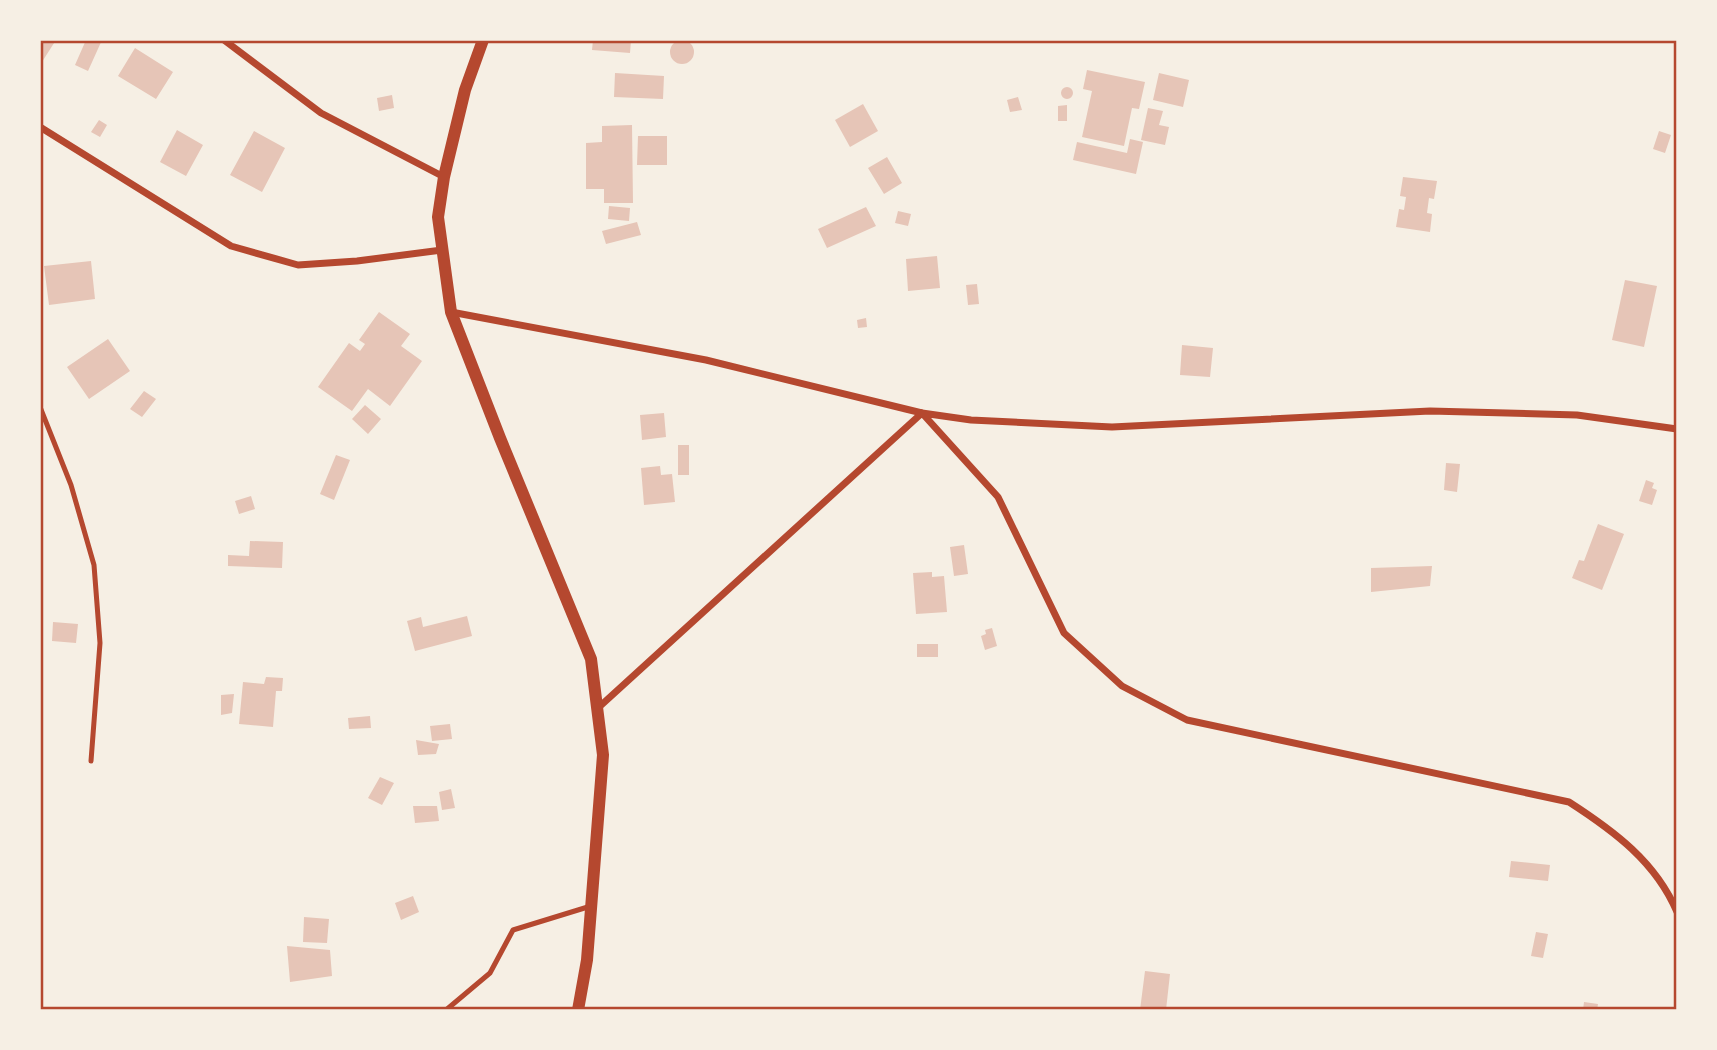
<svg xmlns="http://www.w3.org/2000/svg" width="1717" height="1050" viewBox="0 0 1717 1050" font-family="Cabin,sans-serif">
	<rect width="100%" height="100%" fill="#f6efe4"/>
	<path fill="#e6c5b7" d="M670 52a12 12 0 1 1 24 0a12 12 0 1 1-24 0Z
		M40,40h16l-16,25z
		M86,40h16l-14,31 -13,-6z
		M593,40h38l-1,13 -38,-3z
		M135,48l38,24 -17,27 -38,-23z
		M1087,70l58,12 -6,27 -7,-1 -8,38 -42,-9 10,-46 -9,-2z
		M615,73l49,3 -1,23 -49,-2z
		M1159,73l30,7 -6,27 -30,-7z
		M1061 93a6 6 0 1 1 12 0a6 6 0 1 1-12 0Z
		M392,95l2,13 -15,3 -2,-13z
		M1018,97l4,13 -12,2 -3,-12z
		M863,104l15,27 -28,16 -15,-27z
		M1067,105v16h-9v-15z
		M1148,108l15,3 -4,14 10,2 -4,18 -24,-5z
		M99,120l8,5 -7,12 -9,-5z
		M632,125l1,78h-29v-14h-18v-46l16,-1v-16z
		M177,130l26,15 -17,31 -26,-14z
		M254,131l31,17 -23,44 -32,-17z
		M1659,131l12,4 -6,18 -12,-4z
		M638,136h29v29h-30z
		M1130,139l13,3 -7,32 -63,-14 4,-18 50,11z
		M887,157l15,26 -18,11 -16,-26z
		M1403,177l34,4 -3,18 -5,-1 -2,15 5,1 -2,18 -34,-5 3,-18 5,1 2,-13 -6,-1z
		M609,206l21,2 -1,13 -21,-2z
		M866,207l10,19 -49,22 -9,-19z
		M898,211l13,3 -3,12 -13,-3z
		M637,222l4,13 -35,9 -4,-13z
		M937,256l3,32 -32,3 -2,-32z
		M91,261l4,38 -46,6 -5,-39z
		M1625,280l32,6 -13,61 -32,-7z
		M977,284l2,20 -11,1 -2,-20z
		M379,312l31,22 -9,12 21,15 -32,45 -22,-17 -16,22 -34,-24 31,-44 11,8 5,-7 -6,-4z
		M866,318l1,9 -9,1 -1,-8z
		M108,339l22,32 -41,28 -22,-32z
		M1182,345l31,3 -3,29 -30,-2z
		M144,391l12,8 -14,18 -12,-8z
		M365,405l16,14 -13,15 -16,-15z
		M664,413l2,24 -24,3 -2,-25z
		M678,445h11v30h-11z
		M336,455l14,5 -16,40 -14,-6z
		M1446,463l14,1 -3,28 -13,-2z
		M660,466l1,9 11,-1 3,28 -31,3 -3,-37z
		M1646,480l8,3 -2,5 5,2 -5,15 -13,-4z
		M251,496l4,13 -16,5 -4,-13z
		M1598,524l26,10 -22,56 -30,-12 7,-18 5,1z
		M250,541l33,1 -1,26 -54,-2v-11l21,1z
		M964,545l4,29 -14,2 -4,-29z
		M1432,566l-2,20 -59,6v-24z
		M932,572v5l12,-1 3,36 -31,2 -3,-41z
		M467,616l5,20 -57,15 -8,-30 14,-4 2,10z
		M53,622l25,2 -2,19 -24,-2z
		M992,628l5,18 -12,4 -4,-14 5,-2 -1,-4z
		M917,644h21v13h-21z
		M266,677l17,1 -1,13h-6l-3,36 -34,-3 4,-42 21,2z
		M234,694l-2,19 -11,2v-20z
		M370,716l1,12 -22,1 -1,-11z
		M450,724l2,15 -20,2 -2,-15z
		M416,740l23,4 -3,10 -18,1z
		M380,777l14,6 -12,22 -14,-7z
		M451,789l4,19 -13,2 -3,-18z
		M413,806h24l2,15 -24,2z
		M1511,861l39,4 -2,16 -39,-4z
		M413,896l6,16 -18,8 -6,-17z
		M304,917l25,2 -2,24 -24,-1z
		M1536,932l12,2 -5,24 -12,-2z
		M287,946l43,4 2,26 -42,6z
		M1145,971l25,3 -4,36h-26z
		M1584,1002l14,2 -1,6h-14z"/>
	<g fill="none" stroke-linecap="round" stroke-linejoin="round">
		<path stroke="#b5482f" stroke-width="5" d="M40,407l31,78 23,80 6,78 -9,118
			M446,1010l44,-37 23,-43 78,-24"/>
		<path stroke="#b5482f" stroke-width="7" d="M224,40l97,73 123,64
			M40,127l191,119 67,19 59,-4 85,-11
			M451,312l255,48 216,53 49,7 141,7 318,-16 147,4 100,14
			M598,708l324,-295 76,84 66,136 58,53 65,34 382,82c45,29 87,60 108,110"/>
		<path stroke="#b5482f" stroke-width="12" d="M483,40l-18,50 -21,87 -6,40 13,95 49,126 91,221 12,96 -16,205 -9,50"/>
	</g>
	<rect width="1717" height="1050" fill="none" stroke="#f6efe4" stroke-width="84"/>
	<rect x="42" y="42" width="1633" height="966" fill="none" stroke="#b5482f" stroke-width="2.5"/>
</svg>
